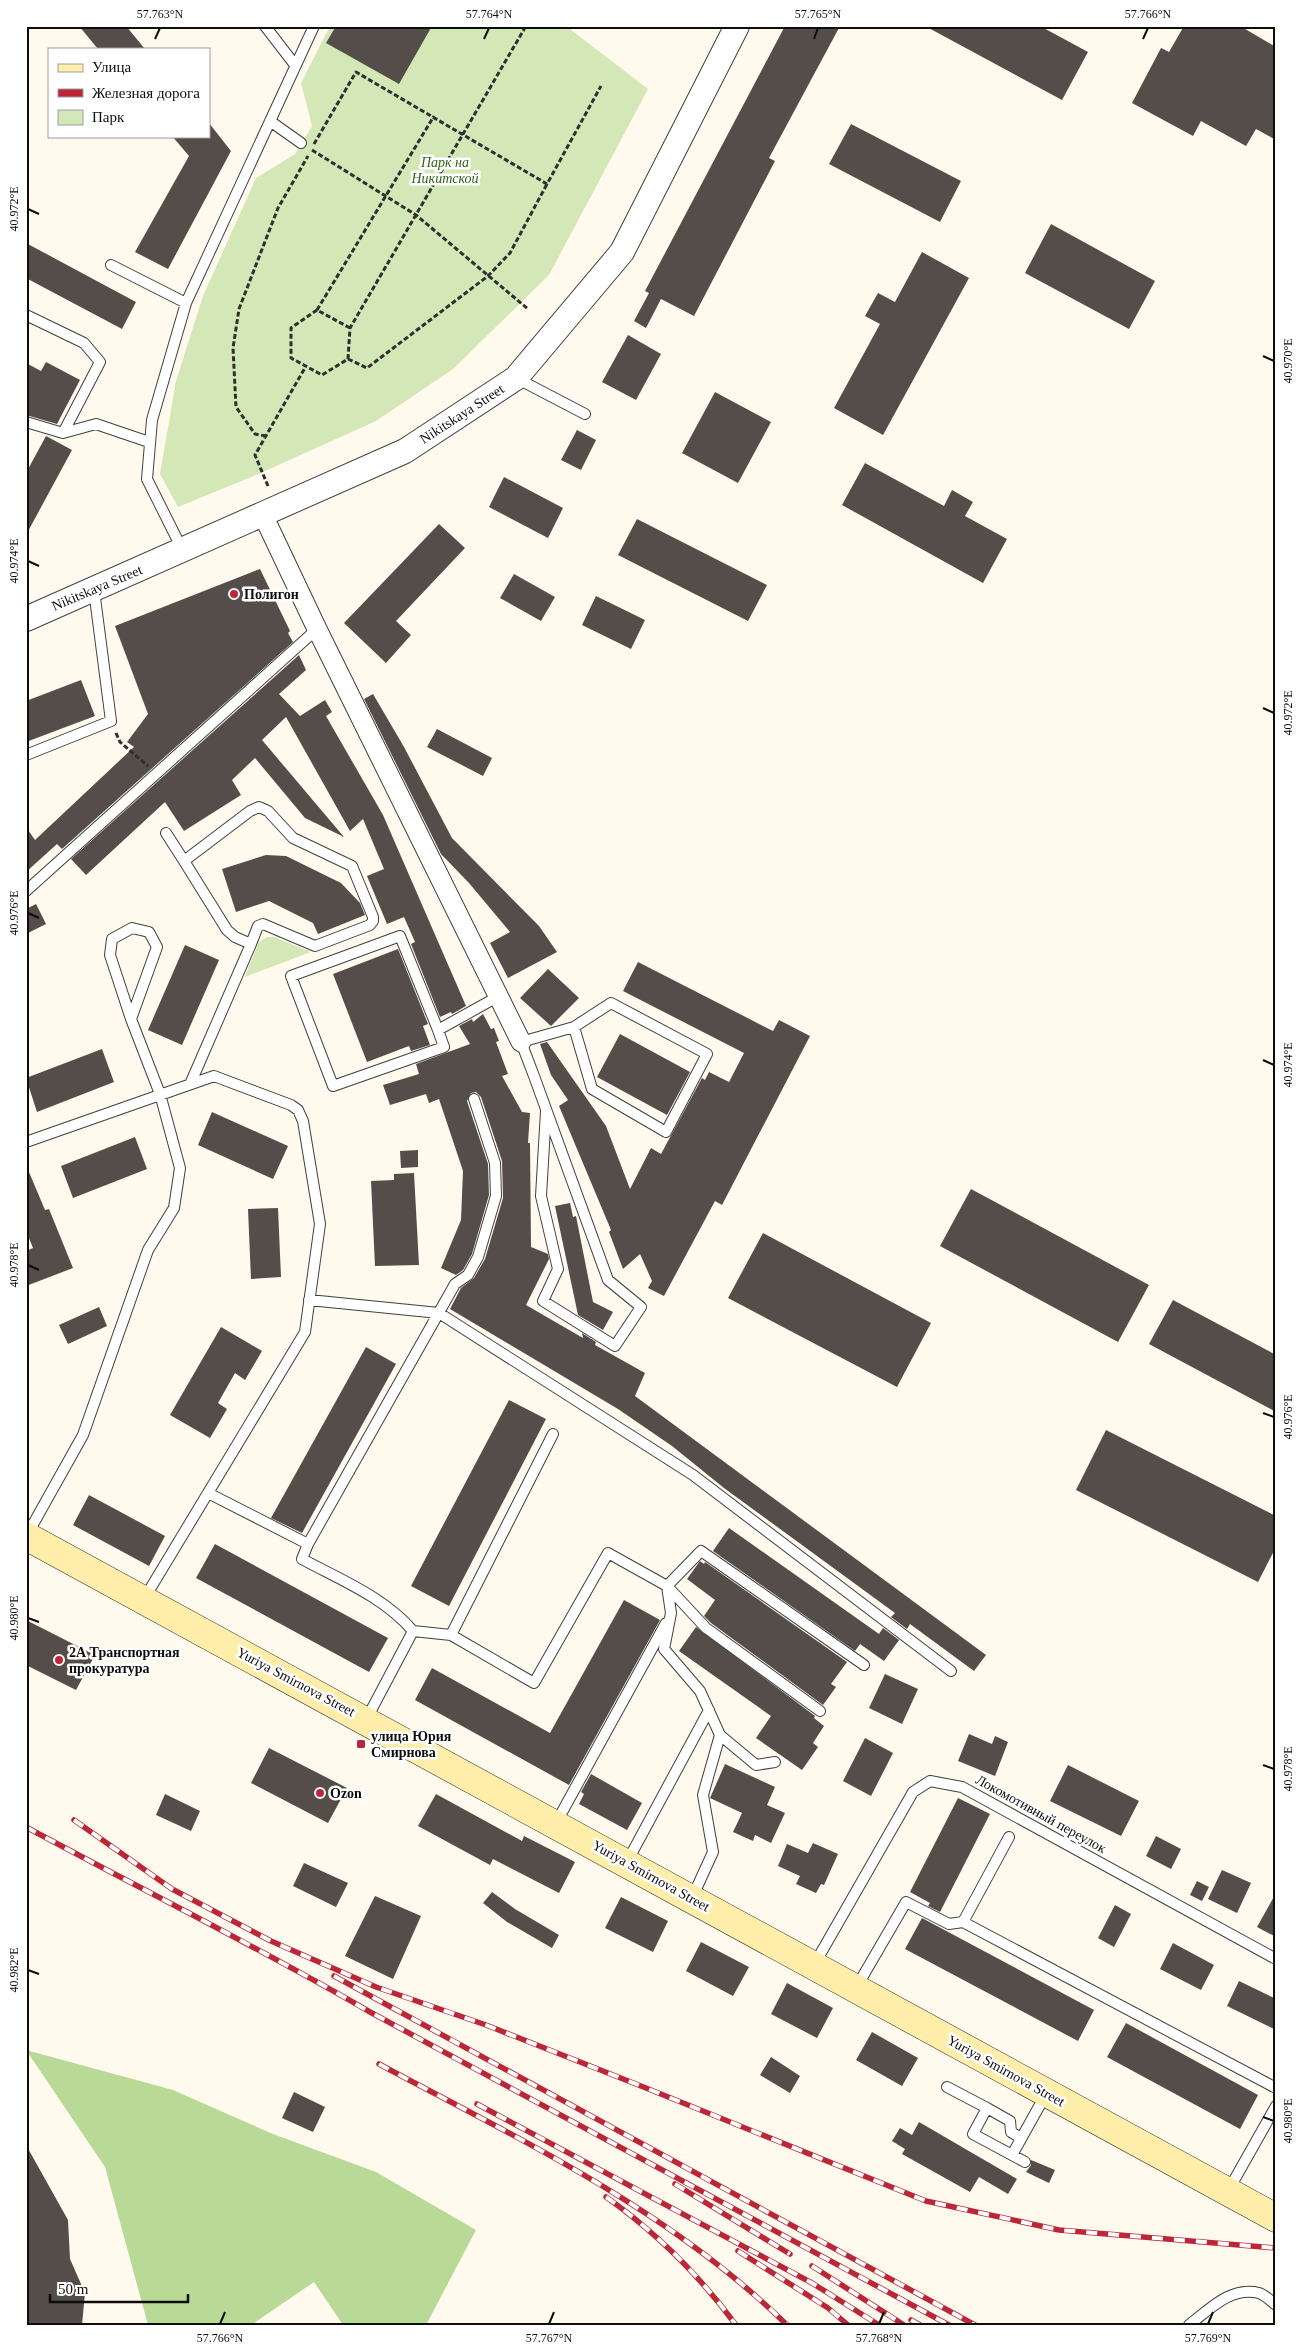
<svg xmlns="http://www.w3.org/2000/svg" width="1302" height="2351" viewBox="0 0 1302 2351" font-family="'Times New Roman',serif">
	<rect width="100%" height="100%" fill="#fffaed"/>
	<path fill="#d4e8b7" d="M330,26h236l82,63 -99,186 -96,94 -77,52 -113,51 -85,35 -18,-33 16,-93 27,-85 53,-118 39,-24 17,-28 -11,-43z
		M267,937h7l37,15 -66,25 14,-35z"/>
	<path fill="#b9d997" d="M26,2050l147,40 100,44 103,38 100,58 -50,95h-83l-29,-43 -63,43h-103l-43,-158z"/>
	<path fill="#554d49" d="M79,26h47l19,23h-47z
		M336,26h96l-33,58 -73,-41z
		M785,26h55l-71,132 6,3 -81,155 -33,-17 -15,29 -12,-7 15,-28 -4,-2z
		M925,26h115l48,26 -26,48z
		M1184,26h56l36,21v93l-20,-11 -10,17 -45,-25 -8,15 -61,-33 29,-55 8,4z
		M209,123l22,28 -63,118 -33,-17 54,-96 -17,-20h37z
		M851,124l110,57 -21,41 -111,-58z
		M1051,224l104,57 -26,48 -104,-56z
		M26,243l110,59 -14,27 -96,-51z
		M922,252l47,26 -86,157 -49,-27 46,-84 -15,-8 13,-23 17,9z
		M628,335l33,19 -25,46 -34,-18z
		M46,362l34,18 -23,44 -31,-9v-52l15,8z
		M715,392l56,30 -33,61 -56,-30z
		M577,430l19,10 -15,30 -20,-10z
		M46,436l26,14 -46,85v-62z
		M865,463l79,43 8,-16 21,12 -8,14 42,23 -24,44 -141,-78z
		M504,477l59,31 -15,30 -59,-31z
		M637,519l130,66 -19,36 -130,-66z
		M439,524l26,24 -69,73 15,14 -25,28 -42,-40z
		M260,569l30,62 -2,2 5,9 -231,207 -5,-5 -31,28v-45l9,13 99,-93 -7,-5 21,-28 -33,-88z
		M514,574l41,23 -14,24 -41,-23z
		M596,596l49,24 -14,29 -49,-24z
		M299,655l7,15 -27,24 21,22 25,-16 7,12 -6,4 57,99 83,191 -14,8 -1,-2 -11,5 -29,-73 4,-2 -11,-25 -17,7 -20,-48 17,-7 -21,-50 -13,12 -64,-114 -24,23 82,97 -39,-19 -50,-60 -23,22 9,15 -57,36 -19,-29 -79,73 -15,-16z
		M81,680l14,36 -69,26v-41z
		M373,694l31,53 48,91 87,88 18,26 -49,26 -18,-35 20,-11 -41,-49 -28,-29 -77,-155z
		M437,729l55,29 -9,18 -56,-29z
		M266,855l20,1 55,27 19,20 5,12 -47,19 -5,-11 -44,-22 -33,11 -14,-43z
		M36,904l10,20 -20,10v-25z
		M185,945l34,15 -37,85 -34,-15z
		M398,949l30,75 -5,2 7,19 -19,6 -2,-5 -42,16 -34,-88z
		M638,962l135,69 6,-11 31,16 -88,169 -7,-4 -51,95 -16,-8 4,-7 -12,-27 -17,15 -14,-37 2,-2 -52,-124 9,-6 -17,-25 -11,-31 7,-2 59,84 24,63 21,-41 10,6 41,-76 3,2 4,-8 20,10 15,-29 -121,-62z
		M548,969l31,29 -28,28 -31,-28z
		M483,1014l8,15 3,-1 5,13 -3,1 12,32 -6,2 20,36 8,1 -2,30h2l1,104 17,7 1,5 -23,46 57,33 -1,-5 14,9 -1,3 50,28 -10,23 351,259 -12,16 -64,-47 -3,5 -16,-12 4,-4 -171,-125 -52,-42 -54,-37 -168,-100 11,-21 13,-10 11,-19 18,-61 -1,-37 -21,-64 -5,-5 -5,1 -4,8 21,63 1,31 -17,59 -9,16 -7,5 -15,-7 20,-48 2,-49 -24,-72 -10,4 -3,-9 -36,11 -7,-20 36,-11 -3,-10 54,-20 -11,-18 13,-7 1,3z
		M620,1034l70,38 -23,43 -70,-38z
		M102,1049l12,33 -77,30 -11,-34z
		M212,1112l76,34 -15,33 -75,-34z
		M135,1137l12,32 -74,29 -12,-32z
		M418,1150v17l-17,1 -1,-17z
		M26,1165l19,45 4,-1 24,59 -47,18v-35l7,-3 -7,-17z
		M414,1173l5,92 -44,1 -4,-85 23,-1v-6z
		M971,1189l178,96 -31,57 -178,-96z
		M570,1203l3,14 3,-1 17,86 20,10 -10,18 -25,-15 -23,-109z
		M278,1208l3,69 -30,2 -3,-70z
		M763,1233l168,90 -34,64 -169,-89z
		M1173,1300l103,55v57l-127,-68z
		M99,1307l8,19 -39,18 -9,-19z
		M221,1327l41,24 -17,29 -10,-7 -17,30 9,6 -17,29 -40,-23z
		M366,1347l30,17 -94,169 -31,-15z
		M509,1400l37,19 -97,187 -38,-20z
		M1106,1430l170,86v31l-18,35 -182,-92z
		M89,1495l76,41 -16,30 -76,-41z
		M729,1528l150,106 4,-6 16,12 -15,21 -24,-17 -5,7 -142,-100z
		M215,1544l173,94 -19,34 -173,-94z
		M700,1561l4,3 1,-2 142,100 -16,22 5,3 -13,18 -112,-82 -7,-7 11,-16 -28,-21z
		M624,1600l36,20 -91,165 -154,-85 17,-32 118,65z
		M26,1620l69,35 -19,35 -50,-25z
		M696,1627l119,89 -1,2 10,8 -11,17 5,4 -16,23 -46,-32 15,-22 -92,-65z
		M885,1674l33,15 -16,35 -33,-16z
		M969,1734l23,10 3,-8 13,6 -13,34 -37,-15z
		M865,1738l28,15 -22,43 -28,-15z
		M269,1748l78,40 -19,35 -77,-40z
		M725,1764l50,23 -8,18 18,8 -14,30 -16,-8 -2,6 -20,-9 9,-19 -32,-15z
		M1068,1765l71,36 -18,35 -71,-35z
		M591,1774l51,29 -15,27 -48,-26 5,-10 -3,-2z
		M165,1794l35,17 -9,20 -35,-16z
		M436,1794l86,47 2,-5 51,26 -16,31 -66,-34 -3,6 -72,-39z
		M958,1798l32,16 -50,98 -12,-6 2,-3 -20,-11z
		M1156,1836l25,13 -10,20 -25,-13z
		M813,1843l25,11 -14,31 -3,-1 -5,9 -20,-9 4,-8 -22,-10 9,-22 21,9z
		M304,1863l44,20 -12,24 -43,-21z
		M1222,1870l29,13 -14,30 -29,-14z
		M1197,1881l12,6 -7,14 -12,-6z
		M492,1892l23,17 44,26 -7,13 -45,-26 -24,-19z
		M1276,1893v44l-19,-10z
		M375,1896l46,20 -28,63 -48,-23z
		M621,1897l47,24 -15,31 -48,-24z
		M1115,1905l16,9 -17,33 -16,-9z
		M922,1918l172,92 -16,31 -173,-92z
		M701,1942l48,25 -16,29 -47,-25z
		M1173,1943l41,22 -13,25 -41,-21z
		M1239,1981l37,18v31l-49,-24z
		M787,1983l46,25 -16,30 -46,-24z
		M1126,2023l132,72 -18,34 -133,-72z
		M872,2032l46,26 -16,28 -46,-26z
		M771,2057l29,19 -10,17 -30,-18z
		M294,2092l31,15 -12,25 -31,-14z
		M919,2122l98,57 -9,15 -29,-17 -9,15 -68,-38 3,-5 -13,-8 8,-13 12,7z
		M26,2145l42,75 2,39 15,34 -3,32h-56z
		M1031,2160l24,10 -6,13 -23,-11 5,-7z"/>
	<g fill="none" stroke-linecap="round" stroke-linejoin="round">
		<g stroke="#404040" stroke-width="12">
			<path id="service" d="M265,26l30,39
				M270,121l31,22
				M111,265l75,38
				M26,315l58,28 16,19 -37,71
				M516,378l69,36
				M26,422l37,11 33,-9 53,18
				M183,551l-36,-72 5,-59 34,-117 128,-277
				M26,755l85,-34 -17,-131
				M166,833l18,28
				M26,891l291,-262
				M438,1030l-38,-94 -109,40 42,110 111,-39 -6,-17 61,-34
				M191,1082l60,-138 7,-18 5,-2 52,22 55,-21 3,-4v-4l-21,-51 -59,-28 -25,-27 -9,-4 -9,4 -66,50 43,69 8,7 16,7
				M546,1111l-5,85 17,73 -15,32 72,45 26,-39 -33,-27 -74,-204 -13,-34 53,-15 37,-24 96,51 -41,78 -74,-43 -18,-62
				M26,1142l188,-66 77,29 7,5 5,11 17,103 -15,108 -161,267
				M309,1300l130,13 254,162 258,196
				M208,1493l100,51 147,-260 13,-9 10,-18 18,-61 -1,-33 -21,-64
				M27,1535l56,-100 65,-185 26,-42 6,-40 -20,-74 -29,-75 26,-72 -8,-15 -17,-4 -20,11 -2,16 21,64
				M308,1544l-6,15c39,21 82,38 111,72
				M667,1586l4,27 -7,36 36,42 20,44 -17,60 10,57 -21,46
				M667,1586l39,42 114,83
				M451,1635l102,-201
				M366,1720l47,-89 38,4 83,48 74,-130 59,33 34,-35 163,114
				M720,1735l36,30 19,-3
				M556,1823l110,-200
				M1009,1837l-46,85 313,166
				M627,1862l82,-152
				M814,1965l99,-173 17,-11 32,6 314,172
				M856,1988l50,-86 43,22 14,-2
				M947,2087l40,21
				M1021,2138l-10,-6 -1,-11 -23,-13 -14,26 52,28
				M1012,2155l34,-61
				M1228,2191l48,-85
				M1189,2325c21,-16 42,-39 70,-32 6,2 12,8 17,12"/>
		</g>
		<g stroke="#404040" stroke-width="21">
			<path id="minor" d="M263,515l54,114 204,413"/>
		</g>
		<g stroke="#404040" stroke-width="26">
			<path id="tertiary" d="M26,619l379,-168 111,-73 106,-126 115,-226"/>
		</g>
		<g stroke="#2f2f2f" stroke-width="29">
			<path id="secondary" d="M26,1536l1250,682"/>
		</g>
		<path stroke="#2f2f2f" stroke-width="3" stroke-dasharray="5 2.5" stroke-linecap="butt" d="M314,144l42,-72 191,112 54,-98
			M312,150l104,65 112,94
			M317,310l117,-194
			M350,328l-33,-18 -26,18v30l31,17 26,-16 2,-31 176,-302
			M348,359l19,9 121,-92 22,-23 37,-69
			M266,436l-11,-2 -19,-27 -3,-59 6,-39 39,-101 30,-52
			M268,486l-13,-31 51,-89
			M116,733l4,9 28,24"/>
		<use href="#service" stroke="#fff" stroke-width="10"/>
		<use href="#minor" stroke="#fff" stroke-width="19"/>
		<use href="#tertiary" stroke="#fff" stroke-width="24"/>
		<use href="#secondary" stroke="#feeea9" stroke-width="28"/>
		<g stroke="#bb2738" stroke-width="5.5">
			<path id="rail" d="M74,1820l98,69 99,52 105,46 110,38 155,61 285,115 133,29 217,18
				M26,1827c115,62 232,120 344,185l579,313
				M334,1976l641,349
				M379,2064c142,76 292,147 408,261
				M477,2104l335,179 67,42
				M675,2184l115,70
				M606,2197c51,36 93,78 130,128
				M738,2251l90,57 20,17
				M812,2266l92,59
				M911,2320l9,5"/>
		</g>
		<use href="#rail" stroke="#fff" stroke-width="4" stroke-dasharray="11" stroke-linecap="butt"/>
	</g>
	<path fill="none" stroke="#0d0d0d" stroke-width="2" d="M155,39l5,-11M484,39l5,-11M814,39l4,-11M1143,39l5,-11M28,209l11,5M1263,356l11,5M28,561l11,5M1263,708l11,5M28,913l11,5M1263,1060l11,5M28,1265l11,5M1263,1413l11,4M28,1618l11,4M1263,1765l11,4M28,1970l11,4M1263,2117l11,4M220,2324l5,-12M549,2324l5,-12M879,2324l5,-12M1208,2324l5,-12"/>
	<g fill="#bb2738" stroke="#fff" stroke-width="2">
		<circle cx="234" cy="594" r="5"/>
		<circle cx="59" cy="1660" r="5"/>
		<rect x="356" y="1739" width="10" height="10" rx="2.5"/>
		<circle cx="320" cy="1793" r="5"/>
	</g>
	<g text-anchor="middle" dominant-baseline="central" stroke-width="5" stroke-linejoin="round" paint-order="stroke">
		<g font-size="14" font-style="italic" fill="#31631e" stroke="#fff">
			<text x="445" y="162">Парк на<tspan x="445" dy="16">Никитской</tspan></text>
		</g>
		<g font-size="14" fill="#0d0d0d" stroke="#fff">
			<text transform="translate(462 414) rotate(-33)">Nikitskaya Street</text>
			<text transform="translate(97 588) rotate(-23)">Nikitskaya Street</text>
			<text transform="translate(296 1682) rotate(28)">Yuriya Smirnova Street</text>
			<text transform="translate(1041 1814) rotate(29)">Локомотивный переулок</text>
			<text transform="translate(651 1876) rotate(29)">Yuriya Smirnova Street</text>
			<text transform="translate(1006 2071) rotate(29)">Yuriya Smirnova Street</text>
		</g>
		<g font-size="14" font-weight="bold" fill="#0d0d0d" stroke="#fff" text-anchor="start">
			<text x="244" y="594">Полигон</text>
			<text x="69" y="1652">2А Транспортная<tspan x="69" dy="16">прокуратура</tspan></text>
			<text x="371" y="1736">улица Юрия<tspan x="371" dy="16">Смирнова</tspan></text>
			<text x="330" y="1793">Ozon</text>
		</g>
	</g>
	<rect width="1302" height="2351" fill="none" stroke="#ffffff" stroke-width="55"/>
	<rect x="48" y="48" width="162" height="90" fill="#ffffff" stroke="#9e9e9e"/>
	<rect x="58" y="64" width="25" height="8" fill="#feeea9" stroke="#9e9e9e"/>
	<text x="92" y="72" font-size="15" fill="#0d0d0d">Улица</text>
	<rect x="58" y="89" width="25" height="8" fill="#bb2738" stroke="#9e9e9e"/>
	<text x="92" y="98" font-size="15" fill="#0d0d0d">Железная дорога</text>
	<rect x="58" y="110" width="25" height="15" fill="#d4e8b7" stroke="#9e9e9e"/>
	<text x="92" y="122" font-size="15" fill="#0d0d0d">Парк</text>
	<path d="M50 2294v8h138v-8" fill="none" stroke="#0d0d0d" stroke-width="2.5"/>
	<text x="58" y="2294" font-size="15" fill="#0d0d0d" stroke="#ffffff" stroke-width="4" paint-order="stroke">50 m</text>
	<rect x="28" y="28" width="1246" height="2296" fill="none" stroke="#0d0d0d" stroke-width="2"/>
	<g font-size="12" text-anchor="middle" fill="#0d0d0d">
		<text x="160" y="18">57.763°N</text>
		<text x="489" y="18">57.764°N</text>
		<text x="818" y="18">57.765°N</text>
		<text x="1148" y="18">57.766°N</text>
		<text transform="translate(14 209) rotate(-90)" y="4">40.972°E</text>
		<text transform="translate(1288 361) rotate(-90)" y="4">40.970°E</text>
		<text transform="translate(14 561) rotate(-90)" y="4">40.974°E</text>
		<text transform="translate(1288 713) rotate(-90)" y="4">40.972°E</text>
		<text transform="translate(14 913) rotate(-90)" y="4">40.976°E</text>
		<text transform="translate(1288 1065) rotate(-90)" y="4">40.974°E</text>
		<text transform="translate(14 1265) rotate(-90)" y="4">40.978°E</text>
		<text transform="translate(1288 1417) rotate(-90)" y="4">40.976°E</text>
		<text transform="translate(14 1618) rotate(-90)" y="4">40.980°E</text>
		<text transform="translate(1288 1769) rotate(-90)" y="4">40.978°E</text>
		<text transform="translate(14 1970) rotate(-90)" y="4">40.982°E</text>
		<text transform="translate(1288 2121) rotate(-90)" y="4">40.980°E</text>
		<text x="220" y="2342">57.766°N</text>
		<text x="549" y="2342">57.767°N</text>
		<text x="879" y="2342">57.768°N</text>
		<text x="1208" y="2342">57.769°N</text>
	</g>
</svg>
